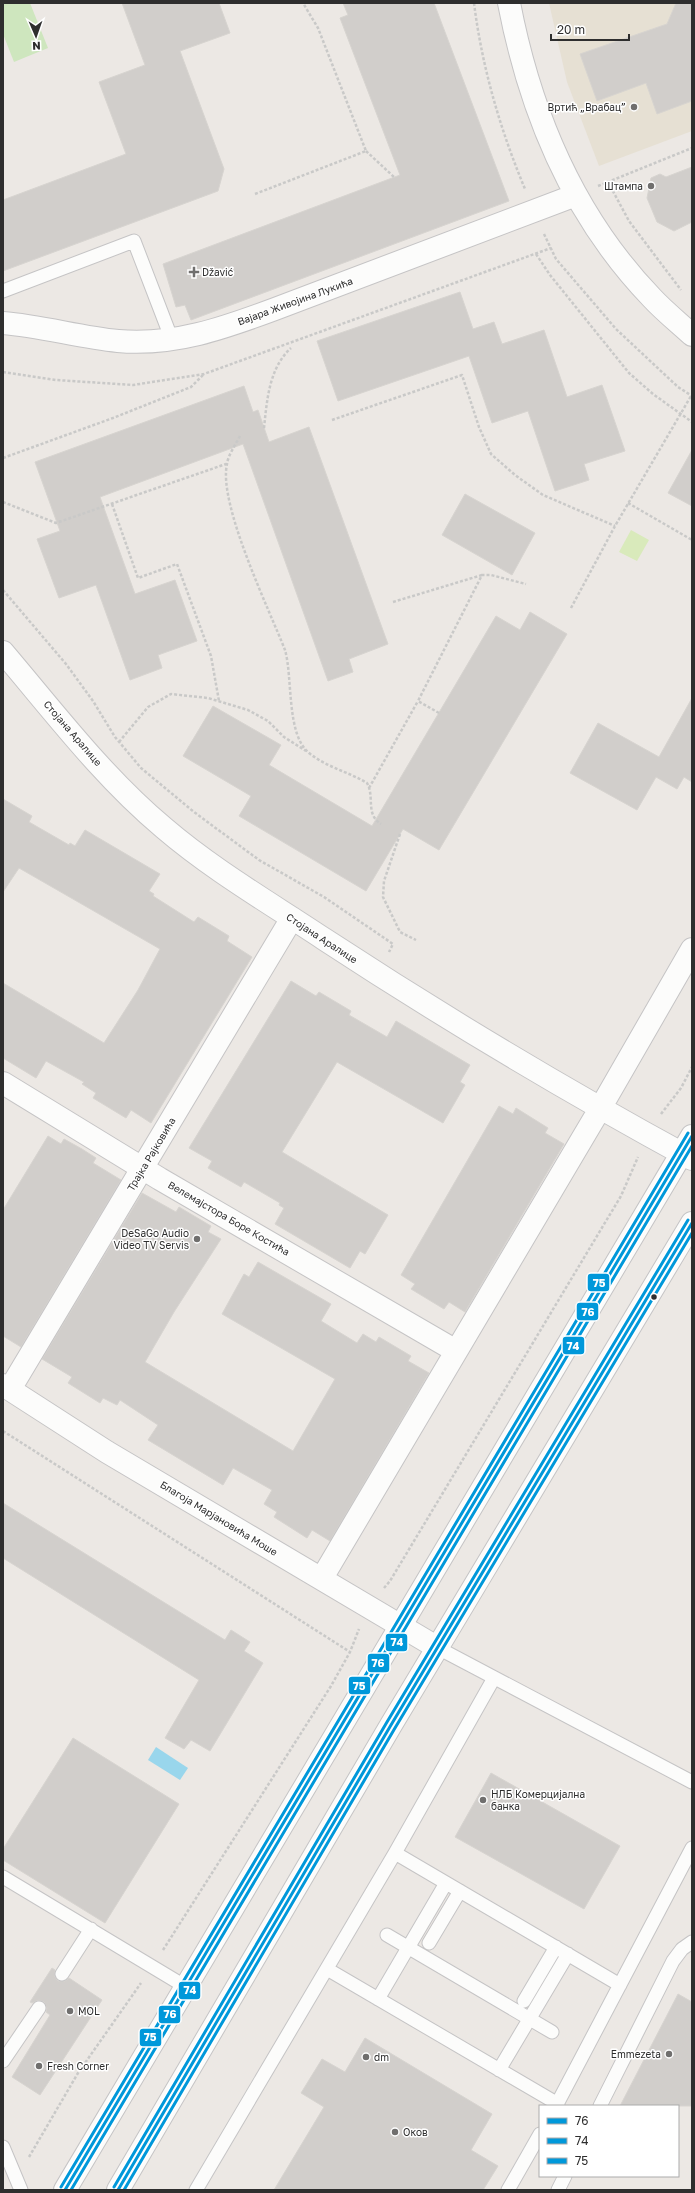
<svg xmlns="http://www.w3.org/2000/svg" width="695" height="2193" viewBox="0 0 695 2193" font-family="'Golos Text',sans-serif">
	<rect width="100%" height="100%" fill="#ece8e4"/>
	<path fill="#e6e0d3" d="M549,3h143v128l-93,35 -32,-84z"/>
	<path fill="#cee6be" d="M3,3h27l18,45 -34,14 -11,-28z"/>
	<path fill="#d9eabb" d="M631,530l18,10 -12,21 -18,-9z"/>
	<path fill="#99d6ec" d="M156,1747l32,21 -8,12 -32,-20z"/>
	<path fill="#d1cecb" stroke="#d7d4d0" d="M122,3h97l11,30 -50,18 44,118 -6,22 -215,80v-71l123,-46 -27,-72 46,-17z
		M343,3h91l75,198 -318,119 -6,-15 -9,2 -13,-43 237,-89 -60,-157 8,-3z
		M676,3h16v98l-35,13 -11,-31 -49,18 -17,-47 87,-30z
		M692,167v55l-18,9 -17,-9 -10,-24 4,-20 9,-4 6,3z
		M460,292l13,37 21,-7 8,22 42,-14 23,67 35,-12 23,66 -41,13 5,16 -34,11 -27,-80 -36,12 -23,-67 -131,45 -21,-60z
		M244,386l9,26 5,-2 11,32 40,-15 79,217 -39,15 4,13 -25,9 -85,-237 -143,53 35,97 40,-14 22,61 -39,14 4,13 -32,12 -34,-95 -37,13 -22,-59 23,-8 -25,-69z
		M692,450v56l-24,-13z
		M465,494l70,39 -23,42 -70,-40z
		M530,612l37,22 -128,216 -36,-21 -37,62 -127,-75 12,-20 -68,-40 30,-50 68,39 -12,20 103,61 124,-210 24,14z
		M692,698v84l-8,-5 -7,12 -21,-12 -19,33 -67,-37 28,-50 61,34z
		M3,799l29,17 -3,6 40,23 1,-2 5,3 10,-16 75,44 -11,17 5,3 -1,2 41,26 4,-5 31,19 -2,5 25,16 -101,166 -20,-13 -5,8 -33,-20 3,-5 -14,-9 2,-2 -38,-21 -10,17 -33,-20v-75l101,60 34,-53 22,-41 -141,-81 -16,24z
		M291,981l25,15 3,-4 32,19 -2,4 38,22 9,-16 74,44 -10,17 5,3 -22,38 -106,-61 -55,90 106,63 -23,39 -5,-3 -10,17 -75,-44 9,-16 -5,-3 1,-2 -36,-21 -3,5 -14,-8 -19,-11 4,-7 -23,-13z
		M499,1106l14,8 3,-6 32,20 -3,5 19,11 -99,168 -16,-10 -5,7 -33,-20 4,-5 -14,-9z
		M48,1136l13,8 3,-5 18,10 14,9 -3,5 28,17 -100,167 -18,-11v-126z
		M142,1193l34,19 3,-5 32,19 -3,6 13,7 -47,73 -29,50 148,89 42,-72 -113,-65 22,-40 5,3 9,-15 73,42 -10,17 36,22 6,-9 13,8 3,-5 32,19 -3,5 21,12 -99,168 -18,-11 -5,8 -33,-21 3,-5 -13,-8 8,-14 -39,-22 -10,17 -75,-45 10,-15 -38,-25 -3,5 -14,-7 -3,5 -32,-20 4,-6 -30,-18z
		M3,1503l222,137 6,-10 19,12 -6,9 19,12 -53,88 -19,-11 -7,9 -19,-11 34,-58 -196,-122z
		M73,1738l106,66 -74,119 -102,-63v-11z
		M491,1773l129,73 -36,63 -129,-72z
		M52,1968l3,2v7l3,4h7l4,-3 33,22 -62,95 -28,-18 38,-62 -4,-3 1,-4 -3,-6 -5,-2 -7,3 -2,-1z
		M678,1994l14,8v104h-72z
		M365,2038l127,76 -21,36 27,16 -15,24h-209l50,-83 -23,-14 21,-34 23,13z"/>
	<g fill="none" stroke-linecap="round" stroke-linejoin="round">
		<g stroke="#c5c4c5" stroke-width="15">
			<path id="service" d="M3,291l131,-50 38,99
				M438,1648l254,134
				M395,1853l225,132
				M3,1877l183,110
				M387,1935l165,97
				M429,1943l31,-52
				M327,1969l231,135
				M62,1974l29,-45
				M378,1999l68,-116
				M524,2001l32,-54
				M3,2061l36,-53
				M499,2070l69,-116
				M556,2106l136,-258
				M600,2106l73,-145 9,-12 10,-7
				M3,2147l18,43
				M196,2190l199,-337 99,-175
				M508,2190l32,-56
				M558,2190l7,-14"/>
		</g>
		<g stroke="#c5c4c5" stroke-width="24">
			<path id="minor" d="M509,3c21,109 65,214 143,295 12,13 27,25 40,37
				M3,323c38,3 76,14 115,18 56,5 106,-13 157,-32l301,-114
				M3,652c51,60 100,125 161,176 49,42 106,75 160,111 119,78 243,152 368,220
				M3,1083l157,96 296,172
				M3,1385l104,67 331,196
				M10,1389l282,-471
				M322,1578l279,-471 91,-158"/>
		</g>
		<g stroke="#c5c4c5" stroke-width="24">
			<path id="secondary" d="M65,2190l627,-1054
				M118,2190l273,-465 301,-502"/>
		</g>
		<path stroke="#c9c9c8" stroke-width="2.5" stroke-dasharray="3 2" stroke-linecap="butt" d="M474,3c8,64 26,126 51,186
			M366,151l28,26
			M608,182l21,39 52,69
			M598,186l94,-38
			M255,194l111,-43 -48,-123 -15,-25
			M544,234l12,25 60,70 62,58 14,9
			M536,254l14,21 79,98 24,21 39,28
			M3,372l53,8 77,5 71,-11 347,-126
			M332,420l130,-45 17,52 12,27 24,21 28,20 72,31
			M264,428c3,-28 5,-60 27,-80
			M240,436c-4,8 -12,19 -13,28 -9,40 42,145 58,186 8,28 1,84 24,103 17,14 40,19 58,30 8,14 -2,31 14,41
			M3,458l110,-40 78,-31 13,-13
			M3,502l53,21 170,-59
			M628,503l64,37
			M112,504l26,74 39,-14 34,92 8,45
			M3,590l63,74 27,37 22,36 26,31 53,44 65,48 65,37 69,47 -4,8
			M393,602l89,-27
			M571,608l44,-82 76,-130
			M439,713l-21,-12 64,-126h9l35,9
			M119,742l29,-35 23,-13 37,4 40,12 20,11 16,16 22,14
			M369,788l49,-87
			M400,834l-16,47 -1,16 17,35 16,8
			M661,1114l20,-26 11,-21
			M3,1431l347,221
			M384,1588l6,-7 231,-385 17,-39
			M163,1950l168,-264 19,-34 9,-23
			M29,2157l49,-84 63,-90"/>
		<use href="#service" stroke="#fcfcfb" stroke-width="13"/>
		<use href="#minor" stroke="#fcfcfb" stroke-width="22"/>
		<use href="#secondary" stroke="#fcfcfb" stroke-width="22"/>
		<g stroke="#fff" stroke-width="6">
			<path id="bus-1" d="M65,2190l627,-1054
				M118,2190l273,-465 301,-502"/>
		</g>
		<g stroke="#fff" stroke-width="6">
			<path id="bus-2" d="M71,2190l621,-1044
				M124,2190l271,-462 297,-495"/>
		</g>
		<g stroke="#fff" stroke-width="6">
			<path id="bus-3" d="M61,2187l627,-1054
				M114,2187l273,-465 301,-502"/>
		</g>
		<use href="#bus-1" stroke="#0098da" stroke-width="3"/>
		<use href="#bus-2" stroke="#0098da" stroke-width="3"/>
		<use href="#bus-3" stroke="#0098da" stroke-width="3"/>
	</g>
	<g fill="#706f6e" stroke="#fff" stroke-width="1.5">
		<circle cx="634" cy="107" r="4"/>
		<circle cx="651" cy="186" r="4"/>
		<path d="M192 266h4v4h4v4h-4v4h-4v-4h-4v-4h4z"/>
		<circle cx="197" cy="1239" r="4"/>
		<circle cx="483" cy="1800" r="4"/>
		<circle cx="70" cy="2011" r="4"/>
		<circle cx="669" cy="2054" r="4"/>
		<circle cx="366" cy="2057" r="4"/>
		<circle cx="39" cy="2066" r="4"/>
		<circle cx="395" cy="2132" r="4"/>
	</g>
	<circle fill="#2e2e2e" stroke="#fff" stroke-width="1.5" cx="654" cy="1297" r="3.5"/>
	<g text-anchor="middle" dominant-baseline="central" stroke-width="3" stroke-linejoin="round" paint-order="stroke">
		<g font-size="10" fill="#2e2e2e" stroke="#fff" text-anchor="start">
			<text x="626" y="107" text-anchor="end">Вртић „Врабац”</text>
			<text x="643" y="186" text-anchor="end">Штампа</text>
			<text x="202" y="272">Džavić</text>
			<text x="189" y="1233" text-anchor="end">DeSaGo Audio<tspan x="189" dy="12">Video TV Servis</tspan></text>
			<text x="491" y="1794">НЛБ Комерцијална<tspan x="491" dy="12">банка</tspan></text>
			<text x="78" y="2011">MOL</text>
			<text x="661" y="2054" text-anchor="end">Emmezeta</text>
			<text x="374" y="2057">dm</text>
			<text x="47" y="2066">Fresh Corner</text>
			<text x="403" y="2132">Оков</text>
		</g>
		<g font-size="10" fill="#2e2e2e" stroke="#fff">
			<text transform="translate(295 301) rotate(-20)">Вајара Живојина Лукића</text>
			<text transform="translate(73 733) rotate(49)">Стојана Аралице</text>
			<text transform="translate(322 938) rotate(33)">Стојана Аралице</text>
			<text transform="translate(151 1154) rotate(-59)">Трајка Рајковића</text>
			<text transform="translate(229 1218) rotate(30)">Велемајстора Боре Костића</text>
			<text transform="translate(219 1518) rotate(31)">Благоја Марјановића Моше</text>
		</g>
	</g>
	<g stroke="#fff" stroke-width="1.5">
		<rect x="587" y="1273" width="23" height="19" rx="4" fill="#0098da"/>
		<rect x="576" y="1302" width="23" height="19" rx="4" fill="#0098da"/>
		<rect x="562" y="1336" width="23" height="19" rx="4" fill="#0098da"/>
		<rect x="385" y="1633" width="23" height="19" rx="4" fill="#0098da"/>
		<rect x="367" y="1653" width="23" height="20" rx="4" fill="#0098da"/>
		<rect x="348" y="1676" width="23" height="19" rx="4" fill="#0098da"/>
		<rect x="178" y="1981" width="23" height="19" rx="4" fill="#0098da"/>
		<rect x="158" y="2005" width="23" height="19" rx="4" fill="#0098da"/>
		<rect x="139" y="2028" width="23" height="19" rx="4" fill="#0098da"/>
	</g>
	<g font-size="11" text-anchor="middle" font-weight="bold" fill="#fff">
		<text x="599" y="1287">75</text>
		<text x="588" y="1316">76</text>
		<text x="573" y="1350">74</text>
		<text x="397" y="1646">74</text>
		<text x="378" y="1667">76</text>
		<text x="359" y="1690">75</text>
		<text x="190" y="1994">74</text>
		<text x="170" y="2018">76</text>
		<text x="150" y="2041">75</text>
	</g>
	<rect width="695" height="2193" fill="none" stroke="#2e2e2e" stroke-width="8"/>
	<rect x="539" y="2105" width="140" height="72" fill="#ffffff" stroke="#ababab"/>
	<rect x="547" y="2118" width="20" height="6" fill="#0098da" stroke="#ababab"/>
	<text x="575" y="2125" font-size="12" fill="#2e2e2e">76</text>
	<rect x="547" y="2138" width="20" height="6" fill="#0098da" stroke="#ababab"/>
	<text x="575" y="2145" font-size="12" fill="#2e2e2e">74</text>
	<rect x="547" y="2158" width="20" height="6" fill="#0098da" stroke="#ababab"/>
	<text x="575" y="2165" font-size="12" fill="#2e2e2e">75</text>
	<g transform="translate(36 36) rotate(178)" stroke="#ffffff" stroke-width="3" paint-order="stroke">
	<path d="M0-3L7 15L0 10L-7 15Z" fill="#2e2e2e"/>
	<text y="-6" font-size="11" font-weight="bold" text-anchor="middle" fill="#2e2e2e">N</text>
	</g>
	<path d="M551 34v6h78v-6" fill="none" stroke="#2e2e2e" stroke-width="2"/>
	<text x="557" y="34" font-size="12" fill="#2e2e2e" stroke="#ffffff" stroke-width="3" paint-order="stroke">20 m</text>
</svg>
